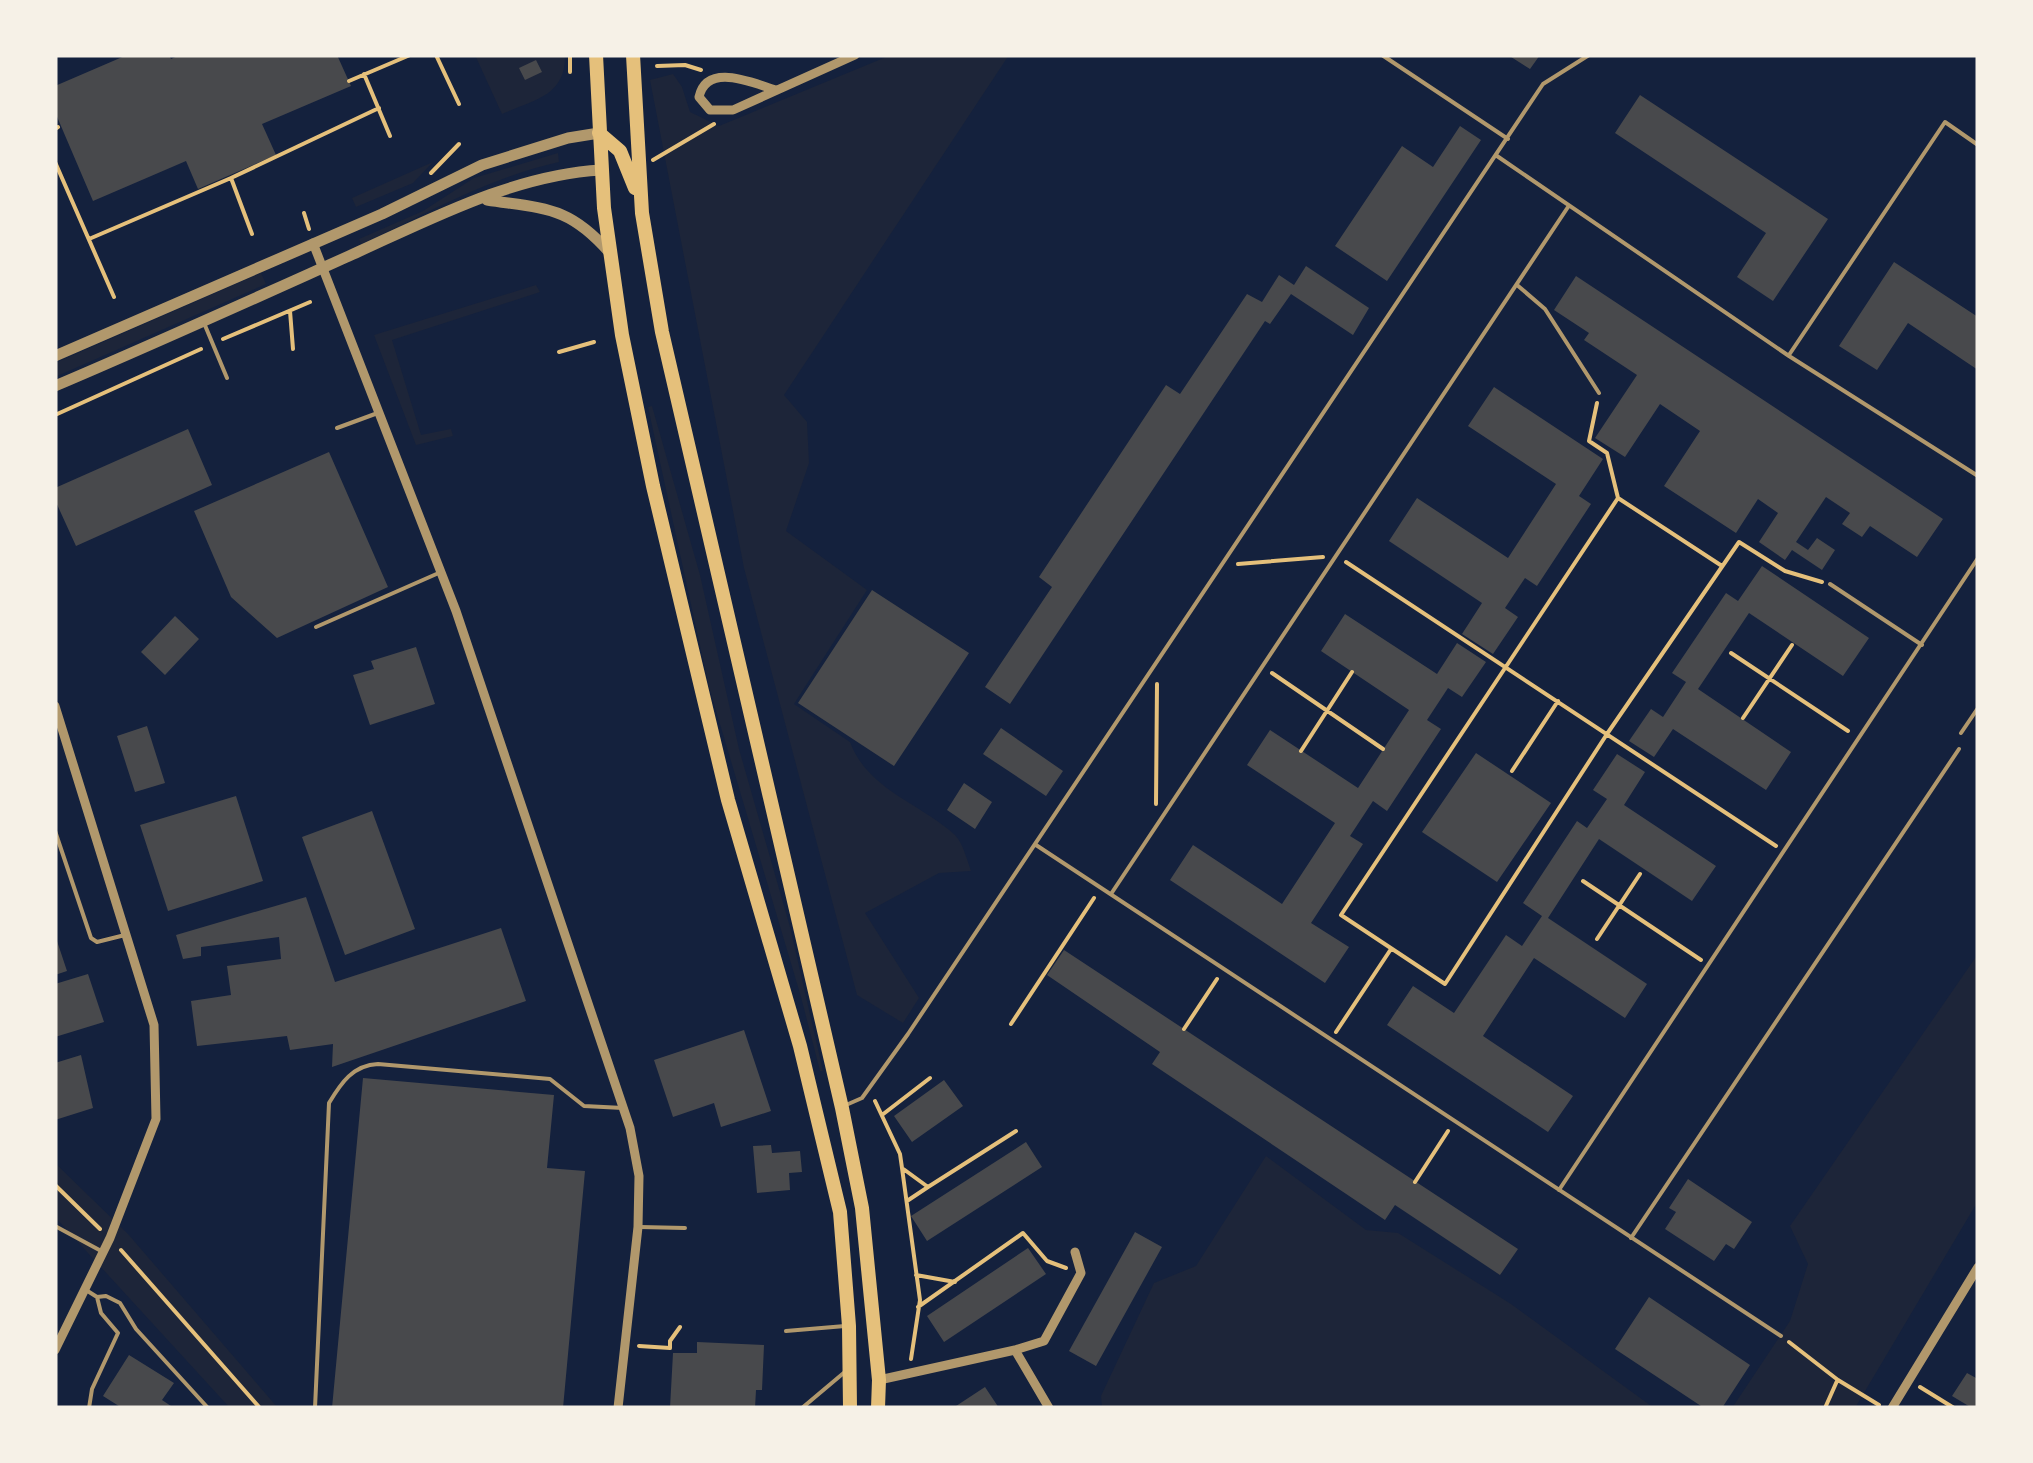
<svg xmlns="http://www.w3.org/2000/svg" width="2033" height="1463" viewBox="0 0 2033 1463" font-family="'Libre Baskerville',serif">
	<rect width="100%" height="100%" fill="#14213d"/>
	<path fill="#1d2539" d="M475,55h90c1,41 -31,45 -63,59z
		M891,55h118l-225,340 23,27 2,41 -23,68 81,59 -73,114 56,38c18,48 70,61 105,93 8,8 12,25 16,36l-32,2 -74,40 54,85 -16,25 -46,-28 -113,-427 -94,-488 23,-6 9,13 8,25 29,14z
		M558,153l1,9c-75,17 -130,51 -198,82l-2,-5 64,-28 51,-33z
		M433,162l-20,21 -57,24 -4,-9z
		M261,273l5,11 -211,93v-14z
		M536,285l4,7 -148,48 29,95 30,-6 2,7 -37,9 -42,-110z
		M652,406l48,169 39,174 51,178 33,144h-3l-19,-74 -92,-310 -61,-280z
		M1978,954v247l-123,207h-123l58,-87 18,-57 -18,-38z
		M1266,1156l100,74 32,3 113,71 143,104h-552l-1,-12 53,-113 42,-17z
		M55,1163l73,71 150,174h-48l-175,-191z"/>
	<path fill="#48494c" d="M127,55h42l2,4 9,-4h157l14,31 -89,38 14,31 -78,34 -12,-28 -93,40 -38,-89v-26z
		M1508,55h32l-10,14z
		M536,60l6,12 -17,8 -6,-12z
		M1640,95l188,124 -55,82 -36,-24 29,-44 -151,-100z
		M1460,126l21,14 -94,141 -52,-35 67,-100 31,21z
		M1894,262l84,55v53l-70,-47 -31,47 -38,-24z
		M1306,266l63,42 -16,27 -62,-41 -21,30 -5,-3 -255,383 -25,-17 67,-100 -13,-10 127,-192 14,9 67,-100 15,8 17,-27 15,10z
		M1576,276l367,243 -26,38 -47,-31 -8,11 -20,-13 8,-11 -24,-16 -30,45 12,8 9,-12 18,12 -13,20 -30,-20 -7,10 -26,-18 19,-29 -20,-14 -22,34 -72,-47 36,-55 -40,-27 -35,53 -30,-19 42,-63 -53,-35 5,-7 -35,-23z
		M1494,387l109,72 -24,37 12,8 -54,82 -12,-8 -20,30 13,9 -25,37 -31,-20 20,-31 -93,-62 28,-43 91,60 48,-74 -88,-58z
		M188,429l24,56 -136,61 -21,-46v-12z
		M329,452l59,135 -111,51 -46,-41 -37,-86z
		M1762,566l107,72 -26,38 -94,-63 -51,76 93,63 -25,38 -93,-61 -19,28 -25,-16 22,-32 12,8 23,-35 -14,-9 54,-80 12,8z
		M872,590l97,63 -75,113 -96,-63z
		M1345,614l92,60 20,-31 29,19 -24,35 -14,-9 -21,32 14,9 -54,82 -14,-10 -23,35 13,8 -52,79 38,24 -24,36 -155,-103 23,-35 89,59 53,-81 -88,-58 23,-35 88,58 51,-78 -88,-59z
		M175,616l24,23 -34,36 -24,-23z
		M416,647l19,57 -65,21 -17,-50 21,-6 -3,-8z
		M147,726l18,57 -30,9 -18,-56z
		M1001,728l62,43 -17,25 -63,-42z
		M1476,753l75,50 -54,79 -75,-50z
		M1617,754l28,18 -21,33 92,61 -24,35 -93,-62 -51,79 99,66 -22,34 -91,-60 -51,78 90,60 -25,36 -161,-107 26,-39 41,27 52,-78 16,11 20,-30 -19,-13 54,-82 10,7 20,-29 -14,-9z
		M964,783l28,19 -17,27 -28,-19z
		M236,796l27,85 -95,30 -28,-86z
		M372,811l43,118 -70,26 -43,-118z
		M306,897l29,85 166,-54 25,73 -194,66 1,-23 -43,6 -3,-14 -90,10 -6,-45 40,-6 -4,-29 54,-7 -2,-22 -78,10v9l-18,3 -7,-24z
		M55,935l12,36 -12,4z
		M1064,950l454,299 -18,26 -105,-70 -10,15 -233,-156 8,-12 -113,-77z
		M88,974l16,48 -49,15v-53z
		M744,1030l27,81 -50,16 -7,-24 -41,14 -19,-57z
		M81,1055l12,53 -38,12v-57z
		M363,1078l191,17 -7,73 38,3 -22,237h-231z
		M944,1080l19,26 -51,36 -18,-26z
		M1026,1142l16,25 -115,74 -16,-25z
		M771,1145l1,8 28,-2 2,21 -13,1 1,17 -33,3 -4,-47z
		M1688,1179l64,43 -18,27 -8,-5 -12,17 -49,-32 11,-17 -7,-4z
		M1135,1232l27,15 -66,119 -27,-15z
		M1028,1248l18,26 -102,68 -17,-26z
		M1649,1297l101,68 -28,43h-18l-89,-59z
		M697,1342l67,3 -2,45h-6l-1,18h-85l3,-55h24z
		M129,1355l45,28 -12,17 12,8h-52l-19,-12z
		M1967,1373l9,5 2,-4v34h-6l-20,-12z
		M985,1387l14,21h-46z"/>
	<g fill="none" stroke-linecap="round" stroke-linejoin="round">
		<path stroke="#e5c07b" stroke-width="4" d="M436,55l23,49
			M570,55v17
			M657,66l28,-1 16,5
			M364,74l26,62
			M349,81l61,-26
			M55,129l3,-2
			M653,160l61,-36
			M55,162l59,135
			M431,173l28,-29
			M231,178l148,-70
			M304,213l5,16
			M89,239l142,-61 21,56
			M290,311l3,38
			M223,339l87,-37
			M559,352l35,-10
			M1597,403l-8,38 18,12 11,45 -277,417 104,69 162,-250 132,-192 46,29 37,11
			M55,415l146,-66
			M1618,498l104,68
			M1346,562l430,284
			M1238,564l85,-7
			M1731,653l117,78
			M1272,673l111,76
			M1743,718l49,-73
			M1301,751l51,-79
			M1512,771l46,-70
			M1156,804l1,-120
			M1583,881l118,79
			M1597,939l43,-65
			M1011,1024l83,-126
			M1184,1029l33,-50
			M1336,1032l55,-83
			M875,1101l25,53 2,14 18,132 -9,59
			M882,1115l48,-37
			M902,1168l26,19 88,-56
			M1415,1182l33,-51
			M55,1185l45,44
			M907,1201l21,-14
			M121,1250l139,158
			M916,1275l39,7
			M918,1307l105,-74 24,28 19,7
			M1789,1342l49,38 41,25
			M639,1346l31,2v-7l10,-14
			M1920,1387l34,21
			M1825,1408l12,-27"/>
		<path stroke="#b1986c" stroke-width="4" d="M1382,55l126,84
			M1497,156l292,200 189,120
			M1517,285l28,24 54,84
			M204,323l23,55
			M1789,355l156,-233 33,23
			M337,428l38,-14
			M1830,584l92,61
			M316,627l125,-55
			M1961,733l17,-25
			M55,831l36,107 6,4 28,-7
			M1036,845l745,491
			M1111,894l457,-687
			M846,1105l16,-7 46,-64 635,-950 46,-29
			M1559,1190l419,-632
			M55,1226l48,26
			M640,1227l45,1
			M1631,1238l328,-489
			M86,1290l11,7 9,-1 14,7 16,26 72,79
			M786,1331l59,-5
			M89,1408l3,-19 26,-56 -17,-20 -4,-16
			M315,1408l14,-305c12,-20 24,-38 49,-39l172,15 34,27 39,2
			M802,1408l44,-37"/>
		<path stroke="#b1986c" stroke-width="9" d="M776,90c-24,-7 -69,-28 -77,7l11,13h23l122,-55
			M313,243l143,368 174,517 9,48 -1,51 -20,181
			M55,706l99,319 2,94 -46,119 -55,112
			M1015,1350l34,58
			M879,1380l136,-30 29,-9 37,-68 -6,-21
			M1892,1408l86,-141"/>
		<path stroke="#b1986c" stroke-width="11" d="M487,200c59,9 82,6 123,53
			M55,356l327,-142 100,-49 86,-27 31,-5
			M55,386c99,-42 196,-86 294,-130 80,-36 164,-81 252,-86"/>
		<path stroke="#e5c07b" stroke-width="14" d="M596,55l8,153 18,127 31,151 75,314 72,246 40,166 9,114 1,82
			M633,55l9,158 20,119 180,776 20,100 17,172 -1,28
			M599,133l21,18 15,37"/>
	</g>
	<rect width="2033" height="1463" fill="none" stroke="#f6f1e7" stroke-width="115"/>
</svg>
